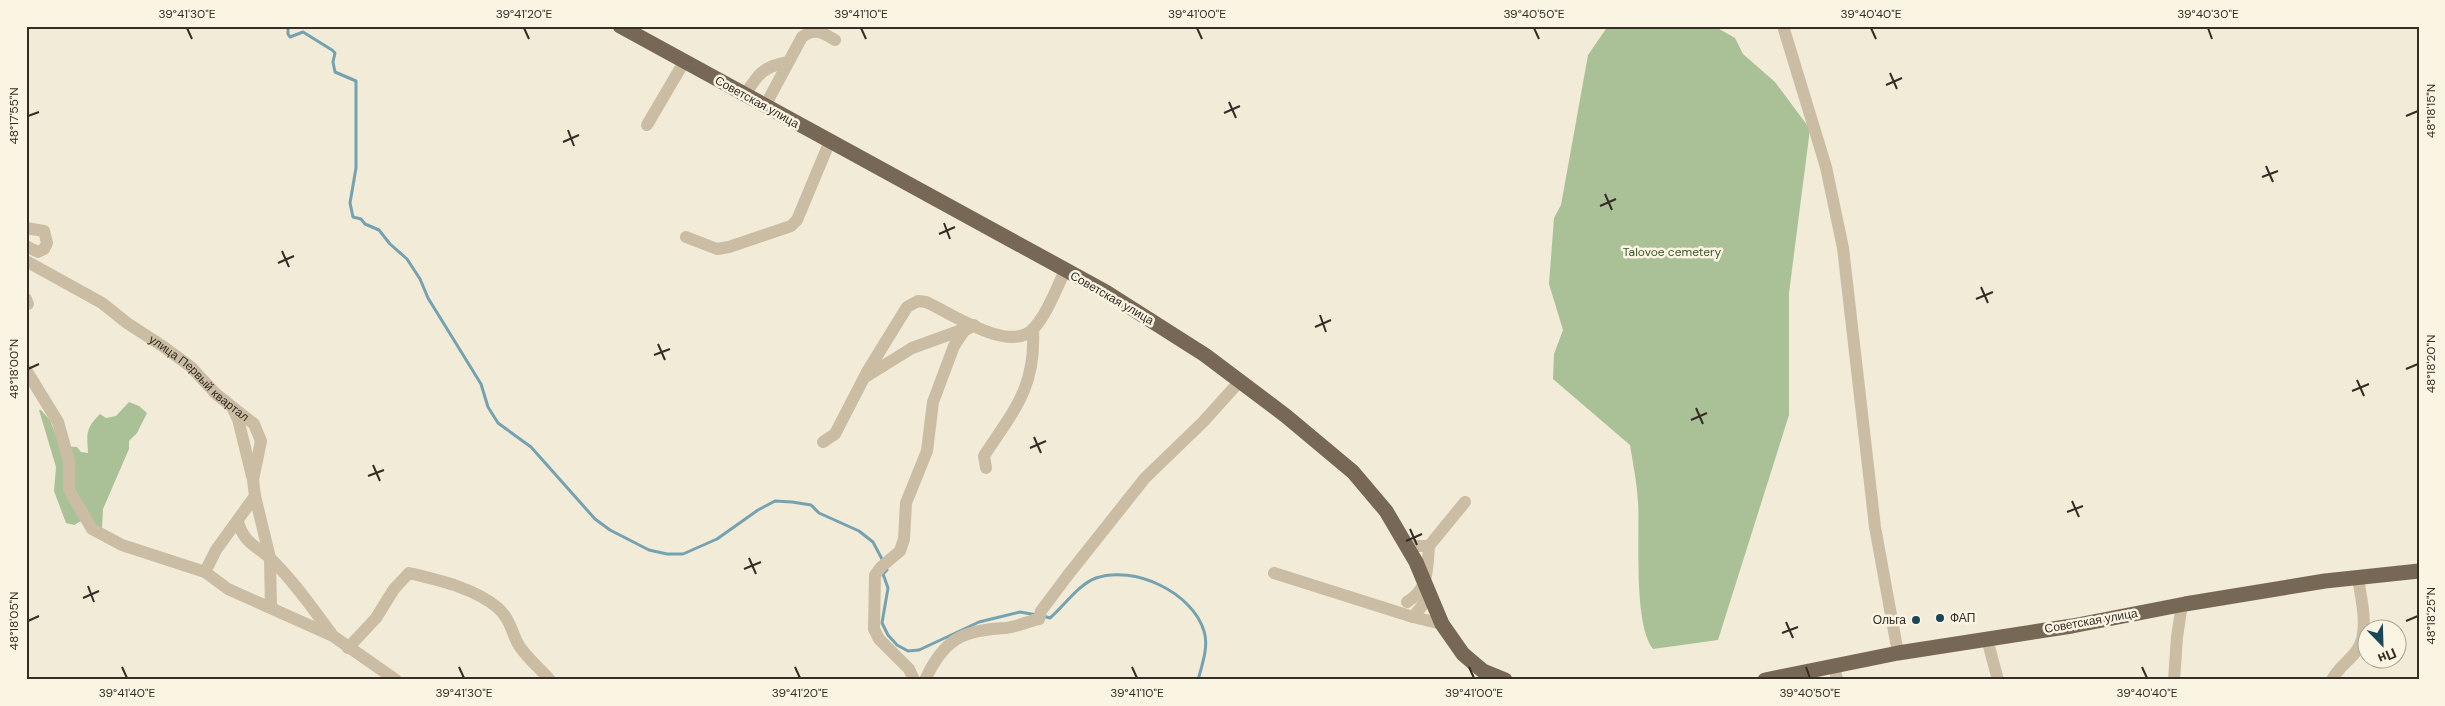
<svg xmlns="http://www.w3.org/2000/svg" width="2445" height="706" viewBox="0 0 2445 706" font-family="'DM Sans',sans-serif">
	<rect width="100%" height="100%" fill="#f2ebd7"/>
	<path fill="#aac197" d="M1608,26h106l21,12 8,16 32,28 35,47 -21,164v122l-71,225 -65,9c-20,-25 -13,-113 -15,-147 -1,-19 -5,-38 -8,-57l-77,-66 1,-25 9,-24 -14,-46 5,-66 7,-13 27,-150z
		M129,402l10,4 8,7 -10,20 -8,8v8l-26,60 -1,20 -19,-9 -9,5 -8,-2 -12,-32 2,-24 -17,-57h2l9,10 10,26 17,1 4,5 7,1c-1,-20 -3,-24 12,-39l6,4 10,-2z"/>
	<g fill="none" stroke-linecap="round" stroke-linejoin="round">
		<path stroke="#75a2b0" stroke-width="3" d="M288,26v8l2,3 13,-5 29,18 3,3 -2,9 2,10 21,9v87l-6,35 3,14 8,2 4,5 14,6 11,14 17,15 13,20 8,19 53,86 7,23 10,16 33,24 64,72 15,11 39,20 18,4h16l34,-15 41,-29 17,-9 17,1 19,3 8,8 40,18 14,11 10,19
			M886,567l1,3 -4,4 5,14 -6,35 6,12 9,10 11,6 11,-1 60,-28 41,-10 17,3
			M1043,616l7,2c14,-12 29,-34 46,-40 38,-13 96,14 108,53 5,15 -2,34 -6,49"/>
		<g stroke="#cabda3" stroke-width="12">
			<path d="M1783,26l43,141 17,81 32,279 23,126"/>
			<path d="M745,95c13,-21 17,-28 43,-33"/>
			<path d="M765,106l37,-69c13,-10 21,-4 33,3"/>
			<path d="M647,125l37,-63"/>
			<path d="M26,228l18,3 3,12 -3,6 -6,3 -12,-6"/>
			<path d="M686,237l31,12 12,-2 62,-21 6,-6 33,-79"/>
			<path id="s1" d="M26,261l76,42 25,20 37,24 27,20 25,27 38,30 7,17 -8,39 2,16 15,62 1,49"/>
			<path d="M26,299l2,5"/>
			<path d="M26,370l32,52 11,39v29l23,39 30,16 83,27 23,17 105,47 63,44"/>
			<path d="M867,376l45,-28 58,-21"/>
			<path d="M233,409l5,10 14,57"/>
			<path d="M823,442l12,-8 32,-62 40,-65 11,-6 8,1c25,11 85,53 108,26 14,-16 22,-39 31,-57"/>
			<path d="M986,468l-2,-12c30,-46 52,-68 49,-127"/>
			<path d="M238,522c7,22 16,22 32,36 23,22 42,50 61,75"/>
			<path d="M1407,546h22l36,-44"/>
			<path d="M205,572l11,-22 39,-54"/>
			<path d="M1274,573l139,44 29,7"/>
			<path d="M1407,602c22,-13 20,-33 22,-56"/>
			<path d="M1413,617l17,-21"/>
			<path d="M1987,639l11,41"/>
			<path d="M348,648l28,-30 18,-29 15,-16c29,7 66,15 89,35 11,10 13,21 19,34 7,14 23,26 33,38"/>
			<path d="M1834,665l3,15"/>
			<path d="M914,680l-5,-11 -30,-30 -5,-10 1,-54 6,-8 19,-16 4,-12 2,-36 21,-52 6,-49 21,-56 10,-15 10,-6"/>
			<path d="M925,680c19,-41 37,-50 81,-52 11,-1 22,-7 33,-9l2,-8 27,-36 77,-97 58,-56 37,-41"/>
			<path d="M2174,680l3,-43 5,-33"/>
			<path d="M2332,680c6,-13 18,-19 25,-30 13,-18 4,-52 1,-72"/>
		</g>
		<path stroke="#776856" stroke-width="15" d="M620,26l486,266 99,63 81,61 67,56 33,39 30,51 26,62 21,30 20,17 22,9
			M1765,680l133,-27 174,-27 113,-22 140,-23 94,-10"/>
	</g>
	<path fill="none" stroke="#352d25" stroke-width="2" d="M187,28l5,11M524,28l5,11M861,28l5,11M1197,28l5,11M1534,28l5,11M1871,28l5,11M2208,28l4,11M1890,73l7,16M1886,85l16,-7M1229,102l7,16M1224,113l16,-7M28,116l11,-4M2406,116l12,-5M568,130l6,16M563,142l16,-7M2266,166l7,16M2262,177l16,-6M1605,194l7,16M1600,206l16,-7M944,223l6,16M939,234l16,-7M282,251l7,16M278,263l16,-7M1981,287l7,16M1976,299l17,-7M1320,315l6,17M1315,327l16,-7M658,344l7,16M654,355l16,-6M28,369l11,-5M2406,369l12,-5M2357,380l7,16M2352,391l17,-7M1696,408l7,16M1691,420l16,-7M1034,437l7,16M1030,448l16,-7M373,465l7,16M368,476l16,-6M2072,501l7,16M2067,512l16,-6M1410,529l7,16M1406,541l16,-7M749,558l7,16M744,569l17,-7M88,586l6,16M83,598l16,-7M28,621l11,-5M2406,621l12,-5M1786,622l7,16M1782,633l16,-6M122,667l5,11M459,667l5,11M795,667l5,11M1132,667l5,11M1469,667l5,11M1806,667l4,11M2142,667l5,11"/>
	<g fill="#1a4757" stroke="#faf4e3" stroke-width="2">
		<circle cx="1940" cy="618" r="5"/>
		<circle cx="1916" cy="620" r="5"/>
	</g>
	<g text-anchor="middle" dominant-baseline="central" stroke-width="5" stroke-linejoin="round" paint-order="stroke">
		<g font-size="12" fill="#352d25" stroke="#faf4e3">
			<text transform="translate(757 102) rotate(29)">Советская улица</text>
			<text transform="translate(1112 298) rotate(30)">Советская улица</text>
			<text stroke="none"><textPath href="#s1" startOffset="210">улица Первый квартал</textPath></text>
			<text transform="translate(2091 621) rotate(-10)">Советская улица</text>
		</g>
		<g font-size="12" fill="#3b5428" stroke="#faf4e3">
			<text x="1672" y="252">Talovoe cemetery</text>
		</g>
		<g font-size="12" fill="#352d25" stroke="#faf4e3" text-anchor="start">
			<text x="1950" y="618">ФАП</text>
			<text x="1906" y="620" text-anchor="end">Ольга</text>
		</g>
	</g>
	<rect width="2445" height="706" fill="none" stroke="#faf4e3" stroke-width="55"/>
	<g transform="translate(2382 644) rotate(157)"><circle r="24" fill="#faf4e3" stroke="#aba497"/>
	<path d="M0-4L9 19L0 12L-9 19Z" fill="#1a4757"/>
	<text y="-8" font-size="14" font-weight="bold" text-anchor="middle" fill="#352d25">Пн</text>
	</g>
	<rect x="28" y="28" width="2390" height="650" fill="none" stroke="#352d25" stroke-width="2"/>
	<g font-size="12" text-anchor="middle" fill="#352d25">
		<text x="187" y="18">39°41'30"E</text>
		<text x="524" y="18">39°41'20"E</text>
		<text x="861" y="18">39°41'10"E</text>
		<text x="1197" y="18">39°41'00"E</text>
		<text x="1534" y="18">39°40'50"E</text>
		<text x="1871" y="18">39°40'40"E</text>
		<text x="2208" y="18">39°40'30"E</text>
		<text transform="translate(2431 111) rotate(-90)" y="4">48°18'15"N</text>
		<text transform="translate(14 116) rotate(-90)" y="4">48°17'55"N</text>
		<text transform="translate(2431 364) rotate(-90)" y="4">48°18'20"N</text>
		<text transform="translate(14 369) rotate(-90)" y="4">48°18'00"N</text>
		<text transform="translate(2431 616) rotate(-90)" y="4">48°18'25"N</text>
		<text transform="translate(14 621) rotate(-90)" y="4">48°18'05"N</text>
		<text x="127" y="697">39°41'40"E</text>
		<text x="464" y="697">39°41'30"E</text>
		<text x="800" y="697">39°41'20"E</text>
		<text x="1137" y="697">39°41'10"E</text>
		<text x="1474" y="697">39°41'00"E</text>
		<text x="1810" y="697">39°40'50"E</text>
		<text x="2147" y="697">39°40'40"E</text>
	</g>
</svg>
